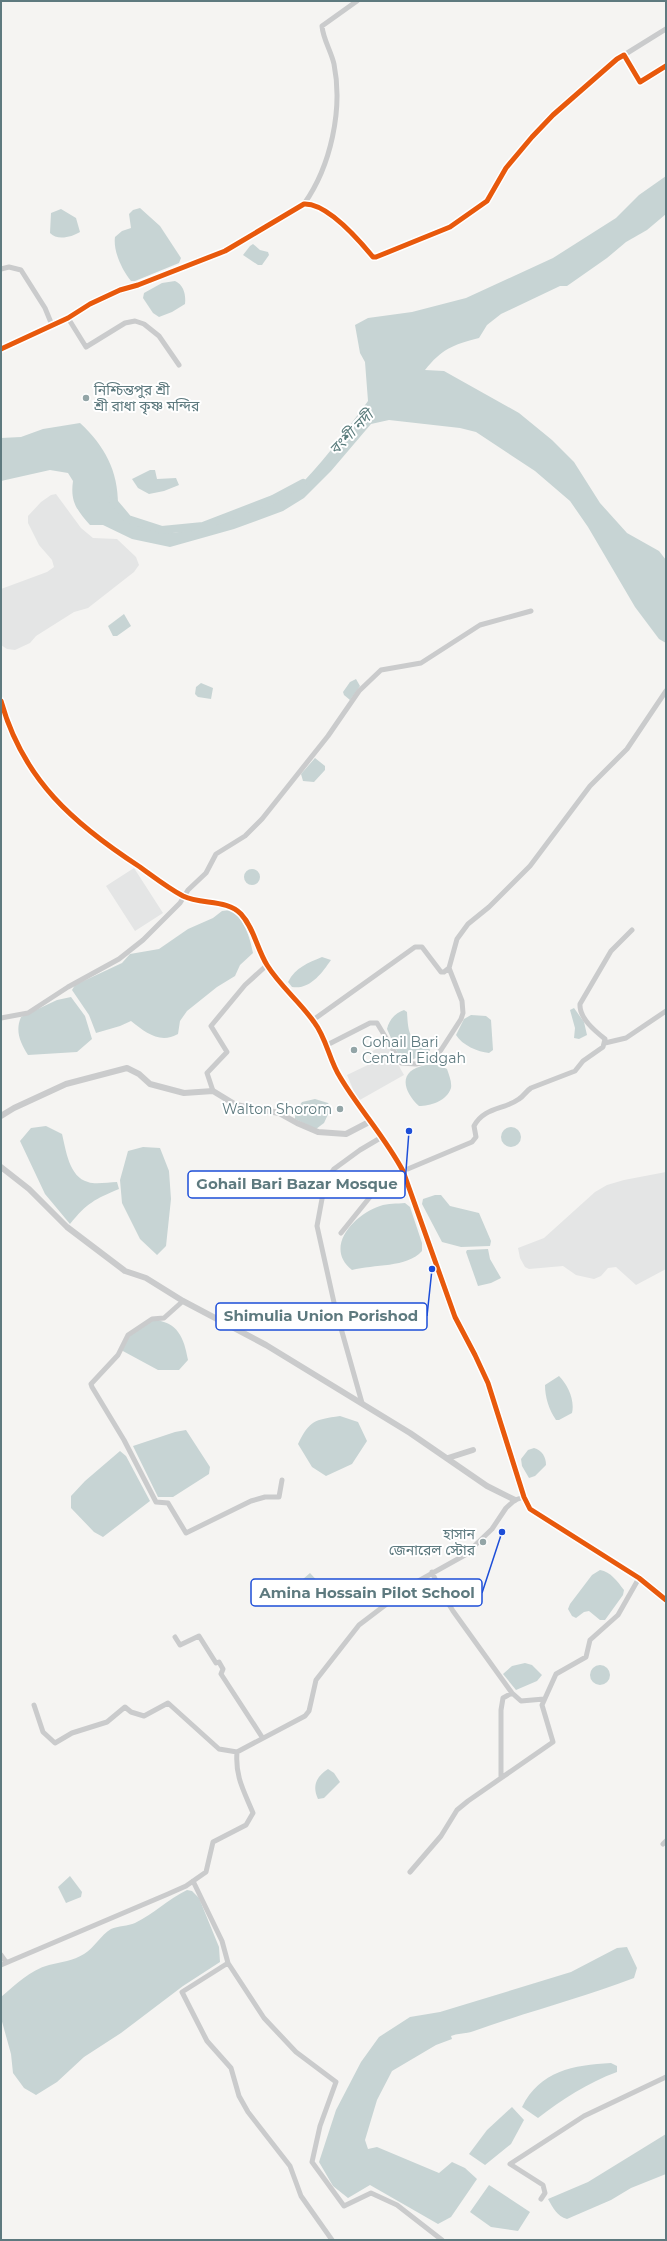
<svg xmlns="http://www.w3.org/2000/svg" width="667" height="2241" viewBox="0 0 667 2241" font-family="Montserrat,'Noto Sans Bengali',sans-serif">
	<rect width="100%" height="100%" fill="#f5f4f2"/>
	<path fill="#e4e5e5" d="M56,494l25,34 12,10 24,1 19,18 3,8 -5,7 -46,36 -14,4 -38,24 -6,7 -15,7 -8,-1 -6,-4v-56l46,-17 7,-5 -2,-7 -13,-15 -11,-22v-7l13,-14 10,-7z
		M134,868l29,45 -28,18 -29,-45z
		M386,1043l18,32 -46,26 -11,-26 27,-13 -3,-10z
		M666,1172v97l-30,16 -20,-18 -8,1 -7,8 -7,3 -18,-4 -13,-9 -34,3 -4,-2 -5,-9 -2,-10 26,-10 51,-46 12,-7 17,-5z"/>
	<path fill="#c7d4d4" d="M666,176v38l-19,16 -21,12 -19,16 -40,28h-7l-59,28 -14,11 -8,13c-27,7 -37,11 -54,32l19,1 75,42 33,27 22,22 26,41 27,30 32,18 7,9v83l-7,-4 -24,-32 -47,-80 -18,-26 -35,-30 -59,-39 -16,-4 -71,-8 -18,4 -40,47 -27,27 -21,13 -49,18 -64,18 -38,-8 -29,-14h-13c-13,-15 -20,-23 -17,-44l-5,-8 -18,-3 -49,11v-43l20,-1 22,-8 37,-6c26,24 39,50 38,85 13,10 32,24 49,25 30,1 117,-32 138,-53 23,-24 43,-52 63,-79l-3,-39 -5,-9 -5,-28 13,-7 44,-6 54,-14 87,-40 63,-40 23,-23z
		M140,208l20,18 21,32 -2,5 -44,18h-4c-9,-11 -18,-30 -16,-44l7,-6 9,-3 -2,-14 4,-4z
		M61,209l15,9 4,14c-8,5 -23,9 -30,1l1,-20z
		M253,244l7,6 8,2 1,3 -7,10h-4l-15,-10 7,-9z
		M175,281c9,4 11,14 10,23l-13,8 -13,5 -6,-4 -10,-15 1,-5 18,-10z
		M150,470h5l2,9 19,-1 3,7 -15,6 -15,3 -11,-6 -6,-9z
		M124,614l7,12 -14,10h-4l-5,-10z
		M356,679l4,7 -10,14 -6,-5 -1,-3 7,-10z
		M201,683l12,5 -2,11 -13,-2 -3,-3 1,-7z
		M315,758l10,8v4l-11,12 -11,-1 -2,-7z
		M244 877a8 8 0 1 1 16 0a8 8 0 1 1-16 0Z
		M230,910c14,8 20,27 23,43l-13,12 -5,11 -18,11 -30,24 -7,10 -2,13c-18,10 -32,-1 -47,-13l-11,5 -24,7 -7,-18 -17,-25 3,-5 47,-22 8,-9 29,-5 29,-20 25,-11 9,-7z
		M322,957l9,3c-9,13 -21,30 -39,27l-4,-5c8,-15 20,-19 34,-25z
		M71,997l14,19 7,23 -15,13 -49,3c-8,-13 -13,-24 -7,-38l36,-17z
		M574,1008l10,14 3,13 -8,4 -5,-1 1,-10 -5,-18z
		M404,1010l3,2c1,16 1,32 21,33l2,5 -4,5 -19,6 -8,-5 -12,-27c2,-9 8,-16 17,-19z
		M471,1015l15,1 5,4 2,30 -4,3c-11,-1 -27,-8 -33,-18l8,-16z
		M426,1065h13l8,4c2,6 5,13 4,19 -4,13 -21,18 -32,18 -17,-16 -21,-36 7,-41z
		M315,1099l13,4 3,5 -7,15 -8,6 -21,-10c0,-7 3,-12 7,-17z
		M46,1126l16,8c4,16 7,43 26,48 8,3 20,0 29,0l2,7c-24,10 -32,14 -49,35l-25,-30 -25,-53 11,-13z
		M501 1137a10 10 0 1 1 20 0a10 10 0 1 1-20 0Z
		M143,1147l17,1 9,23 2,28 -5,47 -9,9 -17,-16 -18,-36 -2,-23 8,-29z
		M435,1195h6l9,11 29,7 12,28 -1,5 -29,1 -19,-5 -20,-38 1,-5z
		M405,1203l5,4 12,36v8c-15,17 -48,13 -70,19 -29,-23 3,-56 28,-64 8,-3 17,-2 25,-3z
		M488,1249l2,10 11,19 -10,5 -13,3 -12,-34 1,-2z
		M152,1320c26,1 32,18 36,40l-9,10h-21l-37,-20 9,-15z
		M559,1376c9,9 16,24 13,37l-13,7h-3c-7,-10 -11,-23 -11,-35z
		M340,1416l18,6 9,19 -15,23 -26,12 -14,-9 -14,-23c12,-24 16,-24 42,-28z
		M186,1430l24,37 -1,7 -36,23h-15l-25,-51 42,-14z
		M534,1448c8,2 12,9 12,17l-11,11 -6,2 -7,-12 -1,-7 7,-9z
		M120,1451l6,5 24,45 -47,36 -9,-5 -23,-24v-12l14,-15z
		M600,1570c11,2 17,11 24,20l-1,5 -18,25h-5l-11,-9 -5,1 -8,6 -4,-2 -4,-7 2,-5 22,-29z
		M310,1573l13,14 -1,6 -9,5 -4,7 -11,-7 -5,-8 2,-4z
		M525,1663l7,2 10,10 -5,6 -21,9 -13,-16 9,-8z
		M590 1675a10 10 0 1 1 20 0a10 10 0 1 1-20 0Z
		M328,1769l6,4 6,9 -16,16 -6,1c-6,-13 -2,-22 10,-30z
		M70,1876l12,16 -1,5 -15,6 -8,-16z
		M187,1890l5,1 7,7 20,49 1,15 -37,24 -62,47 -37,24 -27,25 -21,13 -12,-7 -11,-15 -2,-19 -10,-36v-21c14,-12 29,-27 48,-32 12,-3 24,-4 35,-11 10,-6 17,-19 27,-25 7,-3 17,-3 24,-6 19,-9 33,-24 52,-33z
		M627,1947l10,21 -3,10c-53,20 -107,34 -160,53 -8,3 -16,2 -23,5l1,3 -16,6 -44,26 -15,29 -12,40 3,9 9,-2 62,26 13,-11 13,6 12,11 -26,38 -13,7 -68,-39 -22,13 -15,-12 -14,-24 17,-52 25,-48 18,-25 31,-20 30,-5 131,-40 46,-24z
		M611,2063l6,3v6c-30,11 -54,27 -79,46l-16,-11c18,-36 51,-42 89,-44z
		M512,2107l12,13 -13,24 -26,21 -16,-11 18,-24z
		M666,2134v40l-35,14 -20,12 -44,19c-10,-3 -14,-11 -19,-20l40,-17z
		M489,2185l41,27 -12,19 -27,-4 -21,-15z"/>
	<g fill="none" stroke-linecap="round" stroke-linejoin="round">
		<path stroke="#c7d4d4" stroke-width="8" d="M112,500l16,19 34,11 41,-4 70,-27 30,-16"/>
		<path stroke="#cacbcc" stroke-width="5" d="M624,55l42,-26
			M304,204c27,-38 39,-95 30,-140 -3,-13 -11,-25 -12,-38l35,-25
			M1,269l8,-2 12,3 24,38 7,17
			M68,318l18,29 39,-24 10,-2 9,3 15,12 20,29
			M1,349l67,-31 22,-14 30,-14 18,-5 87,-34 79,-47c23,-1 55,36 69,53h3l74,-30 37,-26 19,-33 26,-31 21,-22 64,-56 7,-4 16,27 26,-16
			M1,1018l27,-5 40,-26 51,-28 24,-19 37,-37 8,-13 18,-17 10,-19 29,-18 17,-17 66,-83 31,-45 22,-21 40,-7 59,-38 51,-14
			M313,1020l102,-73h7l19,25h3l5,-4
			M605,1043l21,-5 40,-27
			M327,1045l43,-22h7l24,40 15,1 14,-3 11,-11 20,-31 2,-6 -1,-12 -13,-33 8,-29 11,-15 21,-17 41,-41 60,-80 37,-37 39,-58
			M213,1091l-6,-18 20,-21 -16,-26 34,-41 22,-20
			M403,1171l69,-29 4,-5 -2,-11c10,-19 30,-16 45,-27 5,-3 7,-8 12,-11l44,-17 8,-10 20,-14 2,-8c-10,-8 -26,-21 -25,-35l31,-53 21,-21
			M341,1233l33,-41 7,-4 26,-4
			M183,1301l-19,17 -12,1 -24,16 -10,20 -27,29 1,3 32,53 32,62 12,1 18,30 65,-32 14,-4h14l3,-17
			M362,1403l-27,-96 -18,-81 7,-38 6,-13 4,-6 26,-19 22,-13
			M432,1572l8,18 13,21 59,82 9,8 23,-2
			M175,1637l5,8 19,-9 17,27 3,-1 4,7 -2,5 41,63
			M34,1705l9,27 12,11 17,-10 35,-11 18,-15 6,5 13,4 24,-13 51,46 18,3
			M501,1778v-68l2,-12 9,-5
			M663,1844l3,-3
			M410,1872l31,-36 16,-26 11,-9 85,-59 -11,-37 14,-31 30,-17 4,-17 28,-25 21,-37
			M193,1881l29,60 6,22
			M1,1955l5,7
			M1,1965l167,-71 18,-8 20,-14 7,-30 33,-17 7,-12c-9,-22 -18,-36 -16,-61l68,-36 4,-5 7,-31 43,-55 54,-41 52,-29 27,-26 14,-21 9,-8 9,-3
			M541,2199l4,-6 -2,-8 -33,-21 74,-48 82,-39
			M332,2240l-31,-44 -11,-30 -42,-54 -9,-16 -8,-28 -24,-27 -25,-49 46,-29 36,55 32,34 40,30 -16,44 -8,36 32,44 27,-13 26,12 45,35"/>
		<path stroke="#cacbcc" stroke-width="6" d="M1,701c22,79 73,123 139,166 14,10 28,21 43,29 18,9 44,3 58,18 13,14 16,35 26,51 13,21 33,37 47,57 13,17 15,38 26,55 19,32 45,60 63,94l52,146 20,38 13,28 36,114 6,12 109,69 27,22
			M1,1116l13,-8 52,-24 61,-16 12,6 11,10 34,9 29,-2 23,14 43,8 18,10 21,9 28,2 25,-13
			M1,1167l28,22 38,38 58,44 21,7 37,23 83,44 144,88 77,53 28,14
			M448,1458l25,-8"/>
		<g stroke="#fff" stroke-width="8">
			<path id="cycleway" d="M1,349l67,-31 22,-14 30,-14 18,-5 87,-34 79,-47c23,-1 55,36 69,53h3l74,-30 37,-26 19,-33 26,-31 21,-22 64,-56 7,-4 16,27 26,-16
				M1,701c22,79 73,123 139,166 14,10 28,21 43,29 18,9 44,3 58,18 13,14 16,35 26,51 13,21 33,37 47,57 13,17 15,38 26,55 19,32 45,60 63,94l52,146 20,38 13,28 36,114 6,12 109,69 27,22"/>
		</g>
		<use href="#cycleway" stroke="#e8590c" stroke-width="5"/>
	</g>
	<g fill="#93a5a7" stroke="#fff" stroke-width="1.5">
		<circle cx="86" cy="398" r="4"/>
		<circle cx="354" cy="1050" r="4"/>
		<circle cx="340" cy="1109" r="4"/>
		<circle cx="483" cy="1542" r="4"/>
	</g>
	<g text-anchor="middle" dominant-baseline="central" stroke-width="4" stroke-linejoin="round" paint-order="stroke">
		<g font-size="14" fill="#5e7a7f" stroke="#fff" text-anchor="start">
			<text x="94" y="390">নিশ্চিন্তপুর শ্রী<tspan x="94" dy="16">শ্রী রাধা কৃষ্ণ মন্দির</tspan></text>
			<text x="362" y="1042">Gohail Bari<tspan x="362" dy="16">Central Eidgah</tspan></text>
			<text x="332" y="1109" text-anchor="end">Walton Shorom</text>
			<text x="475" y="1534" text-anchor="end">হাসান<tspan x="475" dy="16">জেনারেল স্টোর</tspan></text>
		</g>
		<g font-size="15" font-style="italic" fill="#597b7b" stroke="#fff">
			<text transform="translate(351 432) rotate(-46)">বংশী নদী</text>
		</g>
	</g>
	<path fill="none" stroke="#1d4ed8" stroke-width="1.5" d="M409 1131L405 1184M432 1269L427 1316M502 1532L482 1593"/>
	<g fill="#1d4ed8" stroke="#fff" stroke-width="1.5">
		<circle cx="409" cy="1131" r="4"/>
		<circle cx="432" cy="1269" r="4"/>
		<circle cx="502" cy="1532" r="4"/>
	</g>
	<g fill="#fff" stroke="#1d4ed8" stroke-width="1.5">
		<rect x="188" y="1171" width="217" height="27" rx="4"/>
		<rect x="216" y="1303" width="211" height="27" rx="4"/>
		<rect x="251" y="1579" width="231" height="27" rx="4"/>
	</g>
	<g font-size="15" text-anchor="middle" font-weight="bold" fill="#5e7a7f">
		<text x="297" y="1189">Gohail Bari Bazar Mosque</text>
		<text x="321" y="1321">Shimulia Union Porishod</text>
		<text x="367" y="1598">Amina Hossain Pilot School</text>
	</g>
	<rect width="667" height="2241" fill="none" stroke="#5e7a7f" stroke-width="4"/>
</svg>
